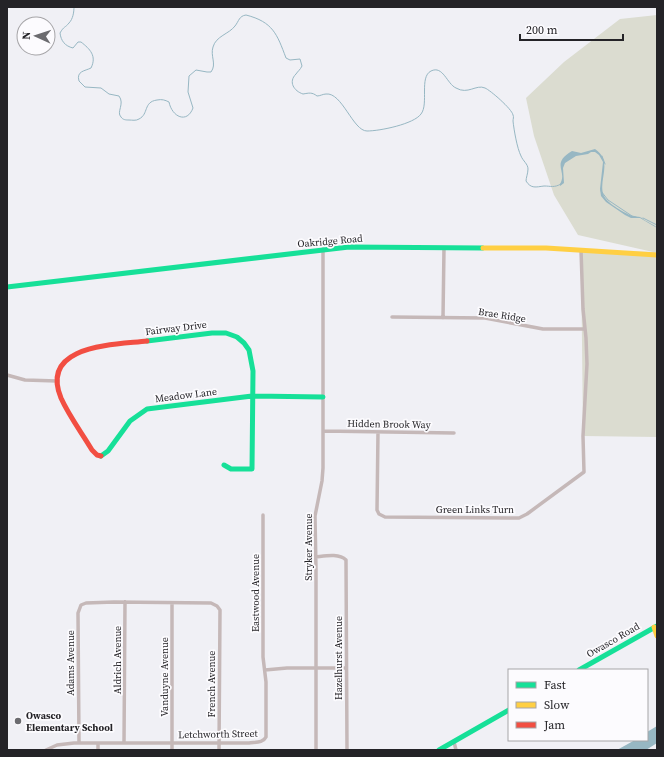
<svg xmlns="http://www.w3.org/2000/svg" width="664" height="757" viewBox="0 0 664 757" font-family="'Source Serif 4',serif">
	<rect width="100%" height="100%" fill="#f0f0f5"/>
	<path fill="#dbdcd0" d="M657,15v422l-74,-1 -2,-186 72,2 -75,-17 -24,-40 -20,-59 -8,-38 38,-36 56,-43z"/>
	<path fill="#97b7c3" d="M595,149c22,15 -4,38 14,53 4,4 19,13 24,14 4,1 6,0 9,2 4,4 12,6 15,10l-17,-10h-9l-6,-3 -19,-13 -5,-6 -1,-7 3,-27 -4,-7 -4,-3h-4l-3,2 -12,2 -11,7 -2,5 1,15 -4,3v-2c8,-13 -10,-20 12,-33l9,2z
		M657,726v17l-11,7h-29l18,-10h12v-8z"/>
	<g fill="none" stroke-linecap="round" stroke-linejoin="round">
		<path stroke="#97b7c3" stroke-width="1" d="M74,7c0,5 -1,12 -5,16 -4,5 -5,3 -9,10 1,8 5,13 13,15l5,-6h3c9,7 16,14 10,26 -6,3 -15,3 -12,13l6,6 16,1 8,6 10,2c6,8 -3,16 2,21 2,3 5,3 8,3 3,0 7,1 10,-1 10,-5 4,-17 18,-19 5,-1 8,0 12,2 3,15 18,22 24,6l-5,-16 1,-16 7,-6 11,2h4c6,-8 -1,-16 2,-25 3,-11 16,-13 22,-21 4,-5 4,-10 11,-11 27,7 31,19 40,43l4,2 10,-1 2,7c-2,4 -4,5 -6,8 -8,8 -2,17 7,20 6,-1 9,-2 14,2 3,0 6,-2 9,-2 16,-2 27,37 41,37 13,0 47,-7 54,-17 8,-10 -2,-37 10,-43 12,-6 16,13 25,17 12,7 20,-4 29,0 5,2 27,21 28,27 1,2 0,4 0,6 1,9 4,27 8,35 2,5 7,8 7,13 0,4 -2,9 -2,12 5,8 10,6 18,5 7,0 10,2 17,-2
			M602,156l3,8
			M601,191l7,9 24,16 4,1
			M643,218l14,7"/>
		<path stroke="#c5b8b8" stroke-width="3.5" d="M392,317l93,1 58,11h42
			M443,318l1,-70
			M7,375l18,5 32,1
			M323,431l131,2
			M378,432l-1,78 2,4 6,3 134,1 8,-4 57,-42 -1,-36 4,-72 -1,-26 -3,-29 -2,-59
			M316,557c9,-1 23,-4 30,3l1,190
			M172,603v147
			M265,670l22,-2h59
			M454,742l2,8
			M79,743l-1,-130 3,-8 5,-2 28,-1 97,1 6,3 3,4 -1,140
			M124,743l1,-141
			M46,750l11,-5 17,-2h175c7,-1 14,0 17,-6v-55l-3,-25v-142
			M98,750v-7
			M316,750v-181l-1,-53 7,-35 1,-13v-219"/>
		<path stroke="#16e098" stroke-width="5" d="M7,287l342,-40 134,1
			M147,341l65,-8h14l11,4 7,6 5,7 4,21 -1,98h-21l-7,-4
			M101,456l7,-5 22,-30 17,-12 105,-13 71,1
			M579,670l78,-44
			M439,750l70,-40"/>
		<path stroke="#ffcf43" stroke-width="5" d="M483,248h63l111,7
			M654,627l3,9"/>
		<path stroke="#f24e42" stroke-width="5" d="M101,456l-4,-1 -5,-5c-10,-17 -23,-34 -31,-52 -22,-54 54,-53 86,-57"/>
	</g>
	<circle fill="#6b6b6f" stroke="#fcfbfe" stroke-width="1.5" cx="18" cy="721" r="4"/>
	<g text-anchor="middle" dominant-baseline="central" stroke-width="3.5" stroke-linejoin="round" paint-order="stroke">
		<g font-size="10" fill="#242327" stroke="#fcfbfe">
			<text transform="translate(330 241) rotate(-5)">Oakridge Road</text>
			<text transform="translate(502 315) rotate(9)">Brae Ridge</text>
			<text transform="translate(176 328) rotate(-7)">Fairway Drive</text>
			<text transform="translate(186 395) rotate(-7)">Meadow Lane</text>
			<text transform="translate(389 424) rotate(1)">Hidden Brook Way</text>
			<text x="475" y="509">Green Links Turn</text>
			<text transform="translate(308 547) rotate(-90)">Stryker Avenue</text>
			<text transform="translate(255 593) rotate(-90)">Eastwood Avenue</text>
			<text transform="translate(613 640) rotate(-30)">Owasco Road</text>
			<text transform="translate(338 658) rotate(-90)">Hazelhurst Avenue</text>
			<text transform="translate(117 660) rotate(-90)">Aldrich Avenue</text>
			<text transform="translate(70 663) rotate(-90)">Adams Avenue</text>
			<text transform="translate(164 677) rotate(-90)">Vanduyne Avenue</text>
			<text transform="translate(211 684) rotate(-90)">French Avenue</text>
			<text transform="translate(218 734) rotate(-1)">Letchworth Street</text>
		</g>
		<g font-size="10" font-weight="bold" fill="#242327" stroke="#fcfbfe" text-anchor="start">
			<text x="26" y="715">Owasco<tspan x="26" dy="12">Elementary School</tspan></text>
		</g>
	</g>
	<rect width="664" height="757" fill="none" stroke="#242327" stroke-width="16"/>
	<rect x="508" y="669" width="140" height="72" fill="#fcfbfe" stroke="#a6a5a8"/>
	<rect x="516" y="682" width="20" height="6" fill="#16e098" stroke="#a6a5a8"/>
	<text x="544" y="689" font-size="12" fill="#242327">Fast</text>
	<rect x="516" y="702" width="20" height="6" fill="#ffcf43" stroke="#a6a5a8"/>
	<text x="544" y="709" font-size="12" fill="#242327">Slow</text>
	<rect x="516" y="722" width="20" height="6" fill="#f24e42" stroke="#a6a5a8"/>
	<text x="544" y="729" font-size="12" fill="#242327">Jam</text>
	<g transform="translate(36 36) rotate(273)"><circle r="19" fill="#fcfbfe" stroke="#a6a5a8"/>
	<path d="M0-3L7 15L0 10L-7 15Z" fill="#6b6b6f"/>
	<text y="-6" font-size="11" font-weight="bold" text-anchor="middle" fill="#242327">N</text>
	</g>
	<path d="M520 34v6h103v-6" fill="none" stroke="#242327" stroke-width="2"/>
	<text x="526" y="34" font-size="12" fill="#242327" stroke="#fcfbfe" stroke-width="3" paint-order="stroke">200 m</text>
</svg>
